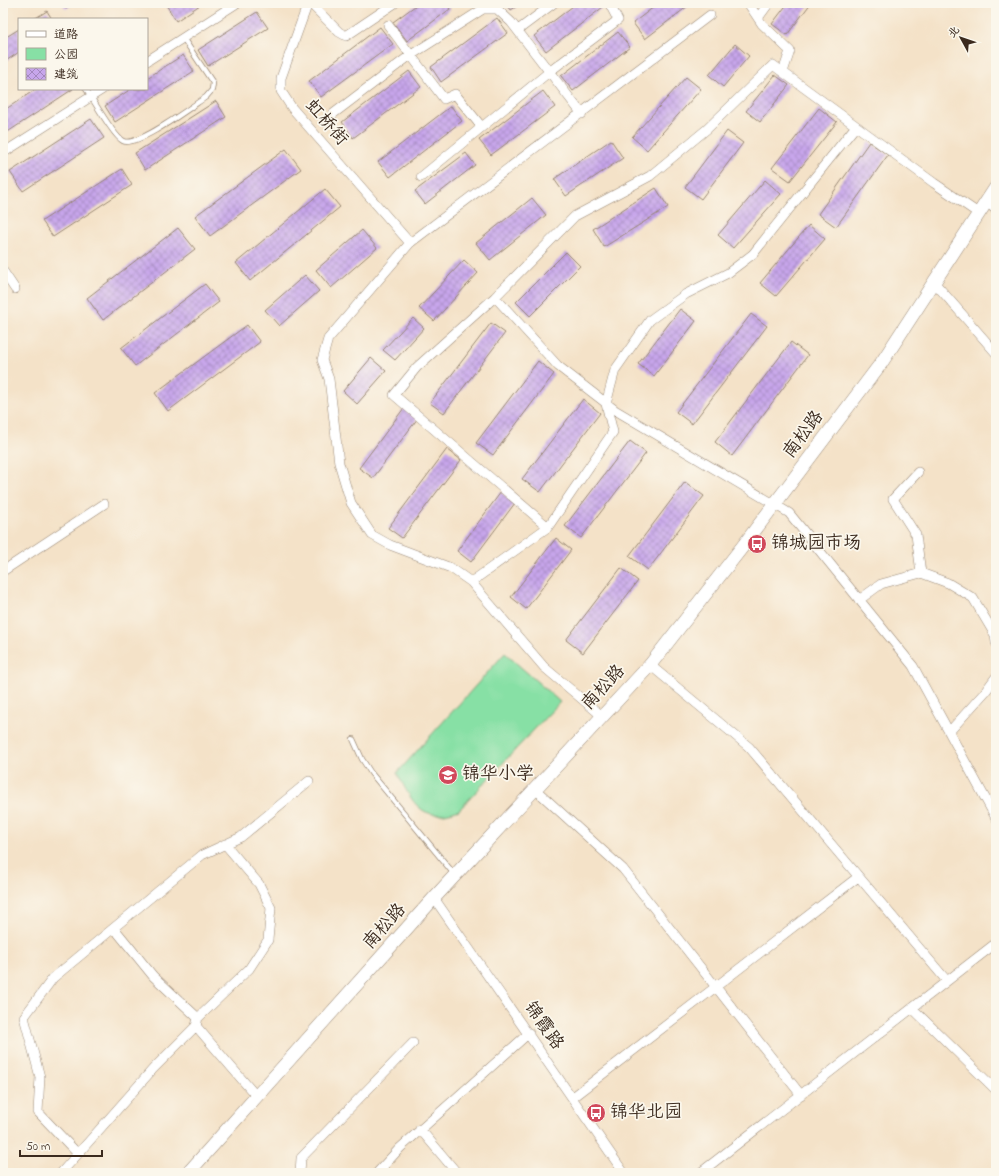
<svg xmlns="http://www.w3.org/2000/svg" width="999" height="1176" viewBox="0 0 999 1176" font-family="'Indie Flower','LXGW WenKai TC',sans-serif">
	<defs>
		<pattern id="building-cross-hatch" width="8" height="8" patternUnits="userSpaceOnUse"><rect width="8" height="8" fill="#c7a6eb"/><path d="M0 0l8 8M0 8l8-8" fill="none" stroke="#a387be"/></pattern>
	</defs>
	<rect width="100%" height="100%" fill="#fbf7ec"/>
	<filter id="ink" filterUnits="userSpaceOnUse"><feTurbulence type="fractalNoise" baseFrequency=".025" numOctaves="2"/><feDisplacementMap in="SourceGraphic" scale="8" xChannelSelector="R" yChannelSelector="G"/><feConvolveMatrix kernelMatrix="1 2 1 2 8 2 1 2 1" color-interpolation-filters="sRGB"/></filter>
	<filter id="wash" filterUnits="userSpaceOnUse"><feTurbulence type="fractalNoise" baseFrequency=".012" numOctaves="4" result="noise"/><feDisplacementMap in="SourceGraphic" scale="16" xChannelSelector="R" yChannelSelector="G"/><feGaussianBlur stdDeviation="0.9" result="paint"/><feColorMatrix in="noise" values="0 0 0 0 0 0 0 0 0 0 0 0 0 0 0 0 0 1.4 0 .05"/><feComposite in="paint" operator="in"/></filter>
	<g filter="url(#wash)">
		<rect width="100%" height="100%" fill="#f4e2c8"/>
		<path fill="#87e0a5" stroke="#618562" d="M505,653l55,49 -101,108c-38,14 -46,-7 -62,-37z"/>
		<g id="blocks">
			<path fill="url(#building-cross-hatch)" d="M62,3h12l-8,6z
				M165,3h38l-27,18z
				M419,3h26l5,6 -43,32 -14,-19z
				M506,3h16l-11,7z
				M577,3h23l3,4 -57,44 -12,-15z
				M659,3h33l-47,36 -12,-16z
				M788,3h23l-24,32 -15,-11z
				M47,11l5,8h-18z
				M257,12l11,16 -60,38 -10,-16z
				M497,18l11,15 -67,49 -10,-15z
				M380,27l13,17 -72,53 -12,-16z
				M19,29v23l-16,11v-24z
				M618,32l12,15 -57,44 -12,-15z
				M735,44l14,12 -26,31 -14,-12z
				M183,55l11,16 -79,51 -10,-16 26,-17h16v-11z
				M409,71l12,16 -68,51 -11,-16z
				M775,75l14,10 -29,37 -14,-11z
				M686,77l15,12 -54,61 -15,-13z
				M36,89h37l-70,46v-24z
				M543,91l12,16 -64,48 -12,-15z
				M216,101l10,16 -81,53 -10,-17z
				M451,106l11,15 -72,56 -12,-15z
				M819,108l18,14 -47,59 -18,-13z
				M91,119l13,19 -81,53 -13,-19z
				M727,131l16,12 -42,56 -16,-12z
				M611,140l12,18 -57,38 -12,-17z
				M869,142l19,13 -52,72 -18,-13z
				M286,149l15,20 -91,67 -15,-20z
				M466,153l9,12 -50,39 -10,-13z
				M122,169l10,16 -79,52 -11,-16z
				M765,180l16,14 -48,54 -15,-13z
				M656,188l12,19 -64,40 -11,-18z
				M325,189l15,18 -90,74 -14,-18z
				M532,198l14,17 -56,45 -14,-17z
				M809,225l16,14 -49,57 -16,-13z
				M178,228l17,21 -92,71 -16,-22z
				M362,230l15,18 -46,40 -15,-18z
				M566,252l14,14 -50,50 -14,-14z
				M464,260l14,13 -44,48 -15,-13z
				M305,275l14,16 -40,35 -14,-16z
				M205,284l14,18 -84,64 -14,-18z
				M680,309l16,12 -42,55 -16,-12z
				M751,314l16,12 -75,98 -16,-12z
				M413,318l11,10 -29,32 -12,-10z
				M491,323l14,10 -61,80 -14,-10z
				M247,325l13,17 -92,69 -13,-18z
				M791,342l17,13 -76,101 -17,-14z
				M371,358l15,13 -29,33 -14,-13z
				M538,361l16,13 -61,81 -17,-12z
				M583,399l17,14 -60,79 -18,-13z
				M404,408l14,10 -45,60 -14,-10z
				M630,441l16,12 -65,85 -16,-12z
				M447,449l14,11 -59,78 -14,-10z
				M685,482l19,14 -56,74 -19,-14z
				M501,492l14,11 -44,59 -14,-11z
				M556,538l15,12 -45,59 -15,-12z
				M621,568l17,13 -55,72 -17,-13z"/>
		</g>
	</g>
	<g filter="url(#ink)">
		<use href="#blocks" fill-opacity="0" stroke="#988673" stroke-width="1"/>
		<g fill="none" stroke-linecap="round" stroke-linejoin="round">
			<g stroke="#988673" stroke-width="6">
				<path id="lane" d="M86,89c7,10 28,48 37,52 14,7 69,-35 83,-44l6,-7 1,-7 -30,-45
					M353,739l9,20 9,14 83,101"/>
			</g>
			<g stroke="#988673" stroke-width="10">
				<path id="street" d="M308,3l-27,75v13l11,17 118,135
					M310,3l29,29 7,4 49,-33
					M748,3l14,21 28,27 -7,21
					M758,18l11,-15
					M388,25l56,74 11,-5 26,32
					M518,30l36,-27
					M147,61l90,-58
					M333,114l75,-57 75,-48h14l14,13 71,92
					M3,153l100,-64
					M421,177l128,-105 69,-52 -9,-17
					M986,201l10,9
					M3,271l12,18
					M934,282l62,71
					M495,297l63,69 57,44 174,103 124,153 83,152
					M918,472l-25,27 23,36 5,38
					M548,527l65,-95 -7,-28 9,-34 35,-50 36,-26 42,-21 25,-19 103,-128
					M3,571l101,-67
					M471,582l77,-55 -154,-132 23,-28 78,-70 80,-81 75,-40 57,-47 66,-64 161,118 44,30
					M859,600l22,-16 40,-11 27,10 25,15 22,37 1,8
					M650,665l99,82 198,234
					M602,716l-58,-49 -73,-85 -20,-14 -61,-23 -18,-10 -21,-32 -12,-40 -10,-84 -7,-19 6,-21 82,-96 300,-228
					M949,732l36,-40 11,-15
					M535,789l88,80 178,226
					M434,898l190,275
					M114,928l39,48 45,42
					M912,1008l84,82
					M196,1026l61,71
					M573,1097l285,-220
					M420,1129l37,44
					M78,1154l-40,-42 2,-35 -16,-60 29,-39 149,-123 39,-18 68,-56
					M61,1173l92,-104 43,-43 2,-8 51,-49 19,-29 3,-32 -12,-24 -34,-40
					M300,1173l1,-15 112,-115
					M377,1173l23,-25 129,-115
					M700,1173l296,-230"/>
			</g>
			<g stroke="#988673" stroke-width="14">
				<path id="secondary" d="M188,1173l246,-275 216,-233 93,-119 139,-184 114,-175"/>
			</g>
			<use href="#lane" stroke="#fff" stroke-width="4.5"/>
			<use href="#street" stroke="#fff" stroke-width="9"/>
			<use href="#secondary" stroke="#fff" stroke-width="13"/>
		</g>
	</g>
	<defs>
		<g id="bus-disc" transform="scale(1)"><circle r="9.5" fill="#d1495b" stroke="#fbf7ec"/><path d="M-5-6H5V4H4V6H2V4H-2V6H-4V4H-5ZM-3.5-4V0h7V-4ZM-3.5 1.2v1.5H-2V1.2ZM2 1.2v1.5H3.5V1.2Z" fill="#fff"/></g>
		<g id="school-disc" transform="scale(1)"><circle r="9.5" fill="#d1495b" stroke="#fbf7ec"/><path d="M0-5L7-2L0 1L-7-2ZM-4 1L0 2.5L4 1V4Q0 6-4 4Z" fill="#fff"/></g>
	</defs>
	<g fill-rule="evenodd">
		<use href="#bus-disc" x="757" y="544"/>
		<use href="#school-disc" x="448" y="775"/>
		<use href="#bus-disc" x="596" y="1113"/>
	</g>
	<g text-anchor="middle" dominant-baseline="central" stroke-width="3.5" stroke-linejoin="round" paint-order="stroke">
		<g font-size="18" fill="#3b2a1e" stroke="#fbf7ec">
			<text transform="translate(326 123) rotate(49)">虹桥街</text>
			<text transform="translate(804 435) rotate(-53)">南松路</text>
			<text transform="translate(604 688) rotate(-47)">南松路</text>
			<text transform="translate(385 927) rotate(-48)">南松路</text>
			<text transform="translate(543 1026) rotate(55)">锦霞路</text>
		</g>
		<g font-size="18" fill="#3b2a1e" stroke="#fbf7ec" text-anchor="start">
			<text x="771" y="544">锦城园市场</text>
			<text x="462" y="775">锦华小学</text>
			<text x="610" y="1113">锦华北园</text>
		</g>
	</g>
	<rect width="999" height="1176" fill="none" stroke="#fbf7ec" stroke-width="16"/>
	<rect x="18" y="18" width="130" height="72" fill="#fbf7ec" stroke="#aea59a"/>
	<rect x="26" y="31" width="20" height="6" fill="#ffffff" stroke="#aea59a"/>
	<text x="54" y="38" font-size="12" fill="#3b2a1e">道路</text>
	<rect x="26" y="48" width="20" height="12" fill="#87e0a5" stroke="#aea59a"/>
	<text x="54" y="58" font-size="12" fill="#3b2a1e">公园</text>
	<rect x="26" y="68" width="20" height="12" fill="url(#building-cross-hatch)" stroke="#aea59a"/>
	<text x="54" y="78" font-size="12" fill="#3b2a1e">建筑</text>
	<g transform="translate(961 38) rotate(310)" stroke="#fbf7ec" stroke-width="3" paint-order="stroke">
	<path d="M0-3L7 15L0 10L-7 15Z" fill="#3b2a1e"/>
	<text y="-6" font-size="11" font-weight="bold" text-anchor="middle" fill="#3b2a1e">北</text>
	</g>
	<path d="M20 1150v6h82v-6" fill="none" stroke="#3b2a1e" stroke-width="2"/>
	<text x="26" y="1150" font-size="12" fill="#3b2a1e" stroke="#fbf7ec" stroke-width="3" paint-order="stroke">50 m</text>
</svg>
